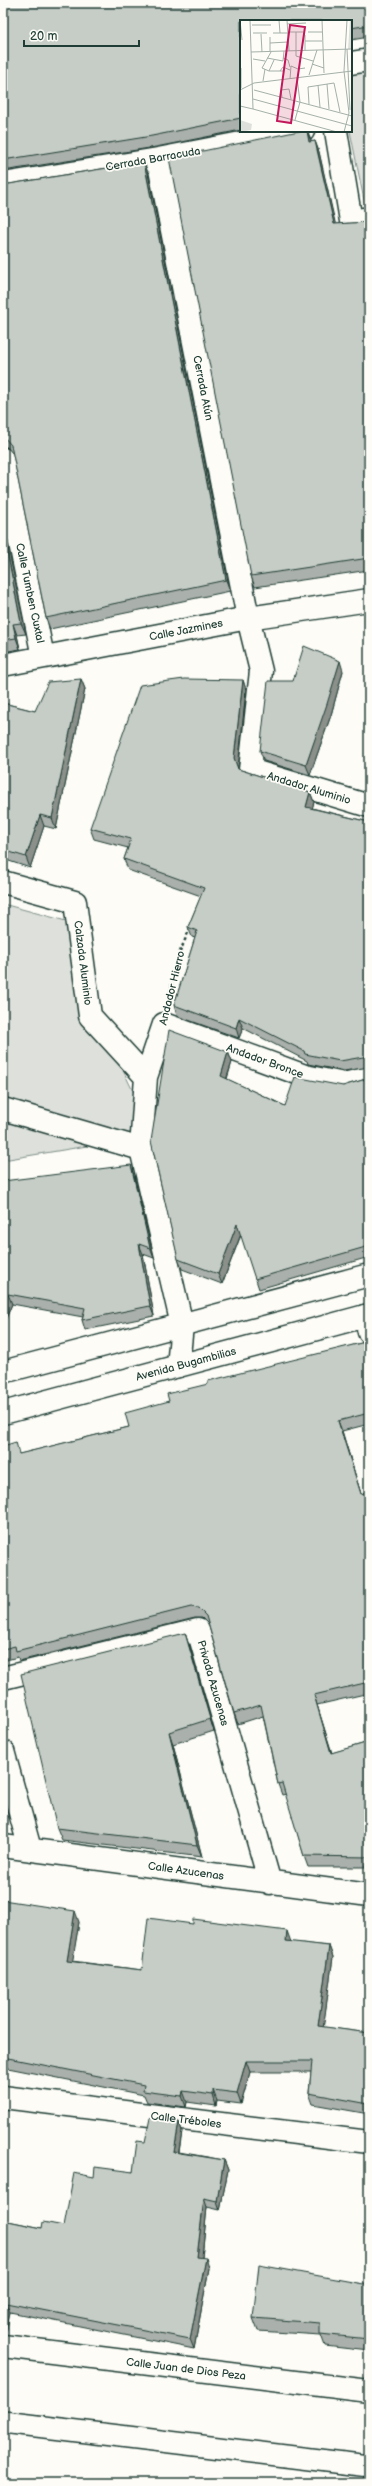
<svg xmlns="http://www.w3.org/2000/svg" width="372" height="2486" viewBox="0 0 372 2486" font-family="'Balsamiq Sans',sans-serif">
	<rect width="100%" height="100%" fill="#fdfcf7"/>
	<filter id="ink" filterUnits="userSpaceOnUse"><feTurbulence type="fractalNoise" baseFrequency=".025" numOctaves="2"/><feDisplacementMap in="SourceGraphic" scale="8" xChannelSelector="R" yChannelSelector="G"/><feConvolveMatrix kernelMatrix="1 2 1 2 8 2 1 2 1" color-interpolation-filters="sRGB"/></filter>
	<g filter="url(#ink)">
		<path fill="#dde0db" stroke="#7e8e88" d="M369,70v140h-3l-16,-79 1,-58z
			M3,904l74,20 7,85 37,57 20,42 -12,31 -126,21z"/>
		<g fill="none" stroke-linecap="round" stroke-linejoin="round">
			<g stroke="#1f3d34" stroke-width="24">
				<path id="lane" d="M3,2422l366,44"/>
			</g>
			<g stroke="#1f3d34" stroke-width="25">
				<path id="street" d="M351,63l18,-3
					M336,131l15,90 18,-3
					M158,159l90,459 13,53 -11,99 119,36
					M3,184l155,-25 145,-28
					M3,459l40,198
					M3,665l245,-47 121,-18
					M3,882l72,20 15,114 56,61
					M3,1109l138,40
					M365,1316l4,16
					M178,1366l4,-41 -41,-176 5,-72 18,-53 141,52 39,8 25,-6
					M3,1678l195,-48 72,253
					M3,1751l27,98
					M3,1846l366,49
					M3,2097l366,45"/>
			</g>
			<g stroke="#1f3d34" stroke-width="25">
				<path id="secondary" d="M3,1372l366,-97
					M3,1413l366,-98"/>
			</g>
			<g stroke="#1f3d34" stroke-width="25">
				<path id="primary" d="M3,2346l366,45"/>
			</g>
			<path stroke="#1f3d34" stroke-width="2.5" stroke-dasharray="3 3" stroke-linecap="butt" d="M170,993l9,-39 11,-26"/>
			<use href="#lane" stroke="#fdfcf7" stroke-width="21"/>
			<use href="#street" stroke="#fdfcf7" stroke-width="22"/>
			<use href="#secondary" stroke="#fdfcf7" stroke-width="22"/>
			<use href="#primary" stroke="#fdfcf7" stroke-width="22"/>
		</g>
		<path fill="#aab0ab" stroke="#1f3d34" d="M3,3h366v34l-18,3v-19h-110v109l-85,17 -153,24z
			M299,131h9l3,11 4,-1 4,11 16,72 34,-2v348l-114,17 -4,-11z
			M144,162l4,11 82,418 -180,38 -4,-11 -33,-164 -6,-7h-4v-262z
			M3,522l23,112 -9,1 3,14 -17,3z
			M343,671l-12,44 -21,60 -46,-14 -4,-10 33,-70z
			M81,679l4,10 -29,140 -12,-3 -14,42 -27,-9v-156l32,8z
			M243,680l3,10 -8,79 72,23 4,10 -2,6 57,14v245l-25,4 -36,-7 -1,-3 -64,-33 -4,10 -62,-22 -3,-11 21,-67 -3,-1 -4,-10 13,-31 -73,-26 -4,-11 4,-11 -34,-9 -4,-11z
			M228,1052l4,10 -5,17 58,27 58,-20 26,-8v179l-110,32 -18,-54 -19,49 -40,-15 -4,-10z
			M134,1176l20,82 -11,-4 11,62 -69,14 -3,-10 1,-3 -71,-13 -8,19h-1v-142z
			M369,1341v83l-27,7 19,63 8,-3v202l-52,12 15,48 37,-11v125h-61l-4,-11 -18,-62 -4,1 -4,-11 -15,-68 -25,8 -4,-11 -25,-88 -7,-7h-7l-176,43 -1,-4 -12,3 -3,-7v-207l17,8 109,-27 40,-26 39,-17z
			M189,1645l25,86 -41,13 29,113 -140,-17 -5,-12z
			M3,1900l76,22 -7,39 70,9 149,-28 38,4 4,11 -10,70 46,6v81l-56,-10 -4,-11 2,-21h-61l-9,32 -24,-3 -1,5 -29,-4 -1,5 -39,-5 -3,-7 -141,-28z
			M179,2122l3,10 -3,20 45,8 4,10 -8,40 -13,-3 -5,51 7,10 -15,81 -184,-37 -4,21h-3v-113l39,8 22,-2 30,-49 39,-5 12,-30z
			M369,2285v66l-44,-5 -4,-11 -63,-4 -5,-13z"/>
		<path fill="#8b908b" stroke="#1f3d34" d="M307,131l4,10 2,12 -4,-11z
			M315,141l4,11 19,83 -4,-11z
			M144,162l4,11 82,418 -4,-11z
			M3,522l23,112 -5,-11 -18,-92z
			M13,624l4,11 3,14 -4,-11z
			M340,661l3,10 -12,44 -21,60 -4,-10z
			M81,679l4,10 -29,140 -4,-11z
			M243,680l3,10 -8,79 -4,-11z
			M310,792l4,10 -4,15 -4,-10z
			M40,815l4,11 -14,42 -4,-11z
			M239,1018l4,10 -4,10 -3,-10z
			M228,1052l4,10 -8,24 -3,-10z
			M131,1165l3,11 20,82 -4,-10z
			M237,1224l4,10 -19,50 -4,-10z
			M139,1244l4,10 11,62 -4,-10z
			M8,1294l4,10 -8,19 -1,-3v-14z
			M338,1421l4,10 22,73 -3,-10z
			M185,1633l4,12 25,86 -4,-12z
			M314,1695l3,10 18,59 -4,-11z
			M169,1732l4,12 29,113 -5,-12z
			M75,1911l4,11 -8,49 -4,-10z
			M287,1931l4,11 -5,-1z
			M329,1946l4,11 -11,80 -4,-11z
			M246,2061l4,11 -9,32 -4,-11z
			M213,2090l4,11 -1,5 -3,-11z
			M183,2091l4,11 -1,5 -4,-11z
			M179,2122l3,10 -5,30 -3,-10z
			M224,2160l4,10 -8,40 -3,-9z
			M204,2198l3,9 -6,60 -4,-10z
			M206,2258l3,10 -15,81 -4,-10z
			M6,2303l4,9 -4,21 -3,-8v-5z"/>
		<path fill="#c6cdc7" stroke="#1f3d34" d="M3,3h366v22l-18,3v-7h-110v97l-89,18 -149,24z
			M299,131h8l2,11 6,-1 19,83 35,-2v336l-118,18 -82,-418z
			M144,162l82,418 -180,38 -35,-173 -8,-9v-251z
			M3,531l18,92 -8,1 3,14 -13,2z
			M304,646l36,15 -13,43 -21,61 -46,-14 8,-70h25z
			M81,679l-29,139 -12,-3 -14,42 -23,-7v-147l32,8 13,-29z
			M184,679l59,1 -9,78 4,11 72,23 -4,15 63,15v234l-29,5 -35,-7 -1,-3 -65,-33 -3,10 -62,-23 23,-74 -9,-4 16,-39 -80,-29 7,-20 -41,-11 50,-143z
			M169,1030l59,22 -7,24 64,30 10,-29 48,9 26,-8v168l-114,33 -18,-55 -19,50 -40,-15 -27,-118z
			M131,1165l19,83 -11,-4 11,62 -68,14 3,-12 -77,-14 -5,12v-125z
			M369,1341v72l-31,8 23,73 8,-3v191l-55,13 17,58 38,-11v115l-65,-1 -22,-73 -4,1 -17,-79 -27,8 -28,-97 -8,-8 -7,-1 -175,44 -1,-5 -12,3v-203l13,-4 3,12 110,-27 -4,-14 44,-12 -2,-7 41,-10v-3z
			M185,1633l25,86 -41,13 28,113 -140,-17 -36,-154z
			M3,1900l72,11 -8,50 75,9 6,-52 45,6v-5l94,12 -1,10 43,5 -11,80 51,7v71l-60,-11 3,-32h-66l-9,32 -24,-3v5l-30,-4 -1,5 -39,-5 1,-6 -141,-28z
			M150,2118l29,4 -5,30 50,8 -7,41 -13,-3 -7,59 9,1 -16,81 -184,-36 -3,17v-100l39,8 1,-6 21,4 10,-53 20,4 1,-10 38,5 4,-31 8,1z
			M259,2265l110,20v54l-49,-5v-11l-67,-5z"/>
	</g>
	<g text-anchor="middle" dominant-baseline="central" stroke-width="3.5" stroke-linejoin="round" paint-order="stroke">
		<g font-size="11" fill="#1f3d34" stroke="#fdfcf7">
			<text transform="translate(153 159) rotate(-10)">Cerrada Barracuda</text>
			<text transform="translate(203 388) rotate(79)">Cerrada Atún</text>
			<text transform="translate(30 593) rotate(78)">Calle Tumben Cuxtal</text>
			<text transform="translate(186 630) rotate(-11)">Calle Jazmines</text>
			<text transform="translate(309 788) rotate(17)">Andador Aluminio</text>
			<text transform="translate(83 963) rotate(83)">Calzada Aluminio</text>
			<text transform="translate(172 988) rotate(-76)">Andador Hierro</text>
			<text transform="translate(265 1061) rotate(20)">Andador Bronce</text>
			<text transform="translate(186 1364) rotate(-15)">Avenida Bugambilias</text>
			<text transform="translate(213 1683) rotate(74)">Privada Azucenas</text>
			<text transform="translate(186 1871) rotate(8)">Calle Azucenas</text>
			<text transform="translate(186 2120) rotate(7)">Calle Tréboles</text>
			<text transform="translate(186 2369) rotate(7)">Calle Juan de Dios Peza</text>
		</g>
	</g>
	<g transform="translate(240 20)">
		<rect width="112" height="112" fill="#fdfcf7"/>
		<path d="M110,0h2v29h-4zM0,100l12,4 -1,6 -11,2z" fill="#dde0db"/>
		<path fill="none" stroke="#a4b0a9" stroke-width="1" d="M0,0l2,20M10,0l3,89 84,23M39,0l1,13M47,0l2,31M82,0l2,53M47,4l19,-1M12,5h19M48,12h15M56,12v24l17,5M68,12h14M13,13h14M33,13h15M21,14l1,18M30,17v14M65,21h17M30,23l18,-1M107,29l3,61M65,30v-15M11,32l101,-3M31,32l-9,16 7,3h15M27,38l16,3 1,-10M43,38l5,2 2,7M13,39l12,2M72,44l12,4M1,48v20M29,51l5,-11M40,51l3,-4 7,3M69,55l8,-25M50,59l1,-13 7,3 7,-1M23,61l2,-12M87,64l2,25M78,65l2,22M0,70l14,-7 98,-12M14,70l98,26M42,77l-1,-7 8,-1 2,10M13,79l99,27M69,84l-1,-17 26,-4 6,29M0,86l13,3M55,100l5,-18 -3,-24M104,112l5,-19 -5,-42 3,-51"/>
		<path fill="#c2185b" fill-opacity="0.15" stroke="#c2185b" stroke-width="2" d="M50,5l15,2 -14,96 -14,-2z"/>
		<rect width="112" height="112" fill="none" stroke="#1f3d34" stroke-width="2"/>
	</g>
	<rect width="372" height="2486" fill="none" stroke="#fdfcf7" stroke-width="16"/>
	<rect x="8" y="8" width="356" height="2470" fill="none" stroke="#1f3d34" stroke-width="1.5" filter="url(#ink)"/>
	<path d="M24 40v6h115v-6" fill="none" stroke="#1f3d34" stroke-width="2"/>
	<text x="30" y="40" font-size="12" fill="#1f3d34" stroke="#fdfcf7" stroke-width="3" paint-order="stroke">20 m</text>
</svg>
